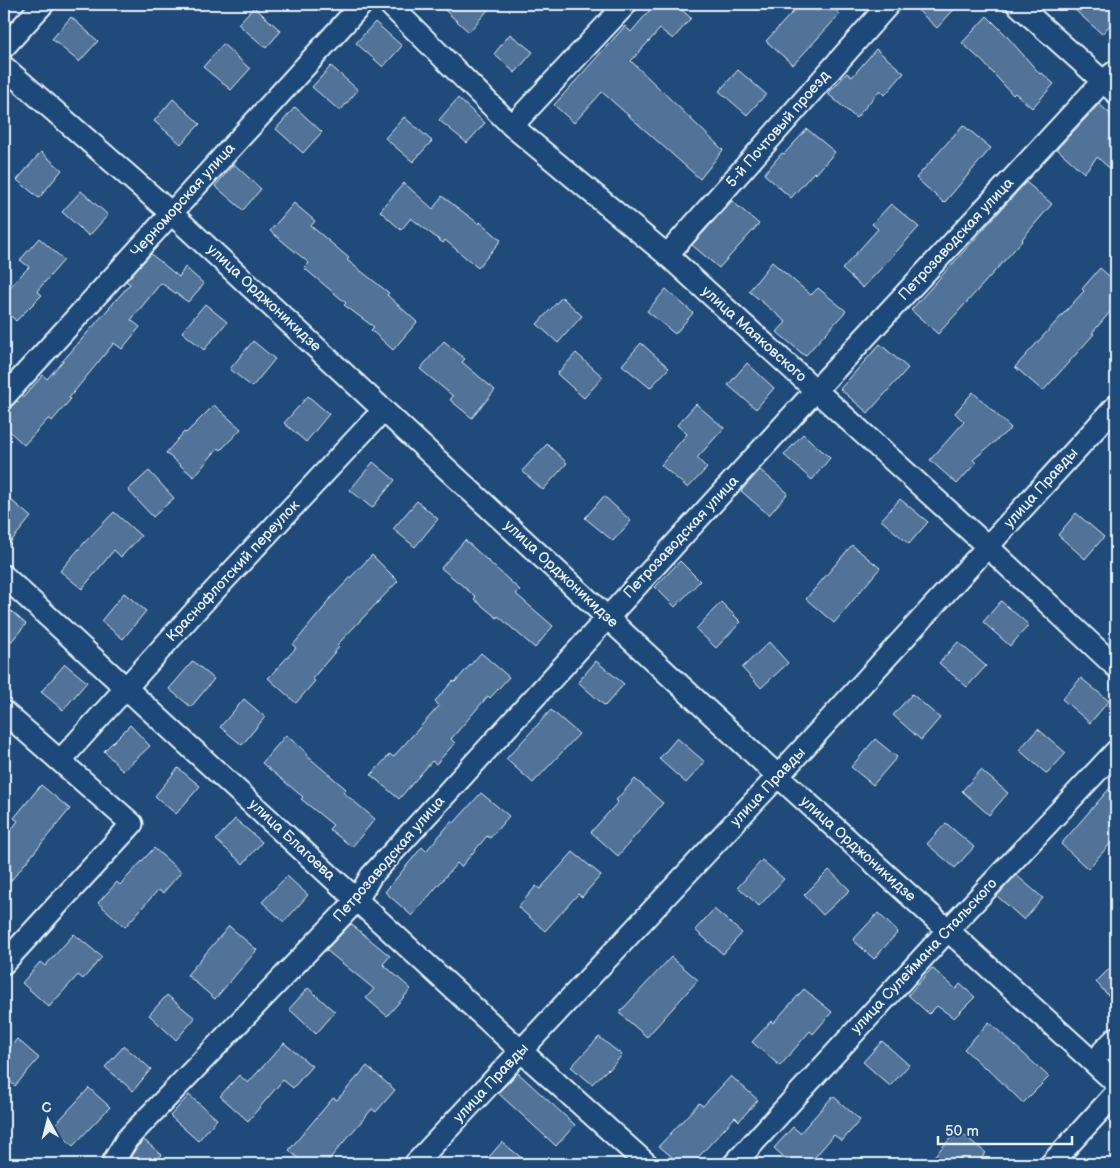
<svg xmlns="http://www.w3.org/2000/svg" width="1120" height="1168" viewBox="0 0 1120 1168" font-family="'Balsamiq Sans',sans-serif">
	<rect width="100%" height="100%" fill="#1f4a7a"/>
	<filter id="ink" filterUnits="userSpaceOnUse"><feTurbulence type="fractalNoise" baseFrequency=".02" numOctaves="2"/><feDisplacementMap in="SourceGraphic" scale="10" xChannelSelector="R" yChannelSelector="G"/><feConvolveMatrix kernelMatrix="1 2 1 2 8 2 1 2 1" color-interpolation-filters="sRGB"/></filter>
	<g filter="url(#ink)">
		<path fill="#517399" stroke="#e8f1f8" d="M438,4h55l-24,28z
			M655,4h20l16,14 -18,21 -13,-10 -29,32 92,89 -23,29 -98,-87 -28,31 -20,-18 71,-79 6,6z
			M800,4h29l11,10 -47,51 -27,-24z
			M911,4h48l-22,24z
			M1068,4h48v14l-14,16z
			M254,7l27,24 -15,17 -28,-24z
			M987,16l17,17 36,41 2,-1 12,11 -22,24 -17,-15 -2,2 -30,-33 -21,-19z
			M71,17l27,24 -19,21 -27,-23z
			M375,22l27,24 -19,21 -27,-24z
			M510,34l23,18 -18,21 -21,-19z
			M223,44l27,25 -19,21 -28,-23z
			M876,49l28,24 -19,22 -5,-5 -24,28 -28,-24 19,-21 5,4z
			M331,66l27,24 -18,21 -28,-24z
			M738,70l28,24 -19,21 -28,-24z
			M458,98l27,25 -18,20 -28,-23z
			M173,99l27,25 -19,20 -27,-23z
			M1099,104l17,15v55l-19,-17 -13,16 -27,-24z
			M295,107l27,25 -19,21 -27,-24z
			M404,117l28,24 -19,21 -28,-24z
			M963,125l28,23 -47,55 -28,-25z
			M807,129l28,23 -19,22 -2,-2 -23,26 -27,-24 18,-21 2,1z
			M41,152l21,18 -23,28 -22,-18z
			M234,164l27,25 -18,21 -28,-24z
			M1026,182l26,22 -30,35 1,1 -85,94 -27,-24z
			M404,183l29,26 9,-13 37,28 1,-2 21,18 -23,28 -33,-28 -2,3 -32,-25 -10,12 -21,-19z
			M81,191l27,24 -19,21 -27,-24z
			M732,201l27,23 -40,44 -27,-23z
			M294,203l21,18 -4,5 38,32 -2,2 42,33 -2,2 30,27 -24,28 -22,-20 3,-3 -30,-22 2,-2 -42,-35 5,-5 -39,-32z
			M891,204l28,23 -56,61 -21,-19 36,-40 -6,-5z
			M39,238l25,22 -27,31 5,4 -26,26 -12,-12v-16l25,-26 -9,-7z
			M151,254l28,23 6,-10 19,17 -16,18 -27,-19 -30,37 9,7 -18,22 -8,-6 -45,55 2,1 -19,22 -3,-3 -25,27 -20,-19v-13l13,-12 2,1 24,-27 4,4 83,-95 -4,-3z
			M772,262l39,33 7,-7 28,23 -41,45 -28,-24 9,-10 -37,-31z
			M1100,268l16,14v23l-24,28 2,1 -51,57 -28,-24 69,-76 -2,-2z
			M666,289l27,24 -18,21 -28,-23z
			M562,297l20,19 -24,27 -21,-19z
			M205,304l22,18 -23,28 -22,-18z
			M253,341l22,18 -23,28 -22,-18z
			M444,341l21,18 -3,3 33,28 -23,28 -22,-18 3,-4 -33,-27z
			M641,343l28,25 -19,20 -28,-23z
			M880,344l28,24 -40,45 -28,-24z
			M576,353l27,24 -19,21 -27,-24z
			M747,363l27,25 -18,21 -28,-24z
			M973,392l38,36 -38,32 3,3 -19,21 -27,-24 34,-38 -9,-9z
			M308,396l21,18 -23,28 -22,-19z
			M696,404l28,24 -27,30 10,10 -19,20 -27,-23 26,-31 -10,-9z
			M214,405l27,24 -20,21 -3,-2 -24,29 -28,-24 18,-21 2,1z
			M803,434l27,24 -18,22 -28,-25z
			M547,444l20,19 -24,27 -21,-19z
			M373,462l22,18 -23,28 -22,-18z
			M760,470l28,23 -19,22 -28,-24z
			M149,471l25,27 -21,19 -25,-27z
			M4,494l27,23 -27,33z
			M604,496l27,25 -18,20 -28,-23z
			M900,499l28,23 -19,22 -28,-24z
			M417,501l21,18 -23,28 -22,-18z
			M114,512l27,24 -20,21 -7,-7 -32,39 -22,-18 24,-28z
			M1076,513l28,24 -19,22 -27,-24z
			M465,540l55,50 -4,4 37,32 -18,22 -37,-32 -1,2 -23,-19 2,-2 -35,-29z
			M852,545l28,23 -46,55 -28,-24z
			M372,555l26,26 -61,64 2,2 -27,32 3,2 -19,22 -28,-25 28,-30 -3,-3 33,-40 -1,-1z
			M680,561l20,20 -25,26 -20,-20z
			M124,593l22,18 -23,28 -22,-18z
			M1001,601l28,24 -19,21 -27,-24z
			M721,602l20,20 -25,26 -20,-19z
			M4,605l22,19 -22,26z
			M769,642l19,21 -27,25 -19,-20z
			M958,642l28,24 -19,21 -28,-24z
			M481,653l28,24 -19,21 -2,-2 -37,43 4,4 -19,21 -4,-3 -33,38 -28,-24 19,-21 3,3 46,-51 -4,-5 18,-20 2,1z
			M193,661l21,18 -23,28 -22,-18z
			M596,661l28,23 -19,22 -27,-24z
			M65,664l22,18 -24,28 -22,-18z
			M1081,678l28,23 -19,22 -28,-24z
			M912,694l28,24 -19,22 -28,-25z
			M244,699l21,18 -23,28 -22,-18z
			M551,710l28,24 -46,49 -27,-24z
			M130,725l20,21 -27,25 -19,-20z
			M1038,729l28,24 -19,21 -28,-24z
			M286,735l21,18 -1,2 40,34 -3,3 32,27 -23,28 -23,-18 4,-4 -32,-26 2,-2 -41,-34z
			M677,738l28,24 -19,21 -27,-24z
			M875,739l22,18 -24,28 -22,-18z
			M178,768l22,18 -24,28 -21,-18z
			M981,770l27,23 -19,22 -27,-24z
			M635,779l28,24 -45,53 -27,-24 27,-30 -2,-2z
			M1116,781v56l-28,32 -27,-25z
			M41,785l29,24 -66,80v-50l14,-18 -4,-3z
			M481,793l28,23 -19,22 -3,-2 -26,31 -4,-4 -45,53 -27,-24 37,-45 4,4 26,-30 2,2z
			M235,819l27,23 -19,22 -27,-24z
			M946,823l28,24 -19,21 -28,-24z
			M154,848l27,24 -18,21 -5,-3 -33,37 -27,-24 19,-21 3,3z
			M573,852l28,23 -19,22 -4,-3 -33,37 -27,-24 18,-21 4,3z
			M762,860l22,19 -25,27 -21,-19z
			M829,870l21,20 -27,25 -19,-20z
			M1016,875l27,23 -19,22 -27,-24z
			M287,876l21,19 -24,27 -22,-20z
			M714,909l28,24 -19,21 -28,-24z
			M878,913l20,19 -24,27 -21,-19z
			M351,924l39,32 -7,8 28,25 -24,27 -21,-18 8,-9 -48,-39z
			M229,926l28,24 -42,49 -28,-24z
			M74,934l28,23 -19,22 -5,-4 -29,32 -27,-24 18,-21 5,4z
			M671,957l27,23 -51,57 -28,-24z
			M1116,962v42l-20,-22z
			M932,968l24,21 4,-5 15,13 -21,21 -17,-12 -8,8 -21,-19z
			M308,988l27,24 -19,22 -27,-25z
			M804,989l28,23 -19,22 -3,-3 -30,35 -28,-24 19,-21 2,2z
			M167,995l28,23 -19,22 -27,-25z
			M989,1022l60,55 -26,26 -37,-36 -1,1 -21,-19z
			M599,1037l23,18 -13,15 -1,-1 -16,15 -21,-17z
			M17,1039l22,19 -24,28 -11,-10v-21z
			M882,1041l27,24 -19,21 -27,-24z
			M284,1043l28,23 -19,22 -10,-8 -35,41 -28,-25 19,-21 9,8z
			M124,1046l27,23 -18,22 -28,-24z
			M367,1066l28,24 -19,22 -4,-3 -47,55h-21l-15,-14 44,-52 4,2z
			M518,1073l57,52 -19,21 -58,-53z
			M731,1076l27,24 -19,21 -4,-4 -43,47h-12l-21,-18 40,-43 4,3z
			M89,1088l21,19 -37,39 -20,-19z
			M189,1095l28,24 -19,22 -28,-25z
			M833,1096l27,24 -18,21 -8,-6 -25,29h-17l-18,-16 19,-21 7,6z
			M958,1130l28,23 -10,11h-49z
			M144,1140l18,15 -9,9h-27l11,-17z
			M502,1142l27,22h-46z"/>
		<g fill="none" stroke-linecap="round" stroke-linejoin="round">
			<g stroke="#e8f1f8" stroke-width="25">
				<path id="minor" d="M389,4l123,122 155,129 321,292 128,120
					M1017,4l99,89
					M4,47l39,-43
					M4,67l167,146 607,563 338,307
					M512,126l114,-122
					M667,255l222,-251
					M4,397l358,-393
					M4,576l517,475 126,113
					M4,712l128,112 -128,139
					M60,761l138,-153 176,-188
					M1103,1051l13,-13
					M112,1164l15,-25 230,-239 14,-24 445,-486 287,-309 13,-10
					M415,1164l363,-388 338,-370
					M734,1164l214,-234 168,-179
					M1051,1164l65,-71"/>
			</g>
			<use href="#minor" stroke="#1f4a7a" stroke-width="21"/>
		</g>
	</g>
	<g text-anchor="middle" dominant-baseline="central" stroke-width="4" stroke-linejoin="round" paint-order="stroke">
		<g font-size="15" fill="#e8f1f8" stroke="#1f4a7a">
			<text transform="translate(778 129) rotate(-49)">5-й Почтовый проезд</text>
			<text transform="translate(183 200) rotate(-48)">Черноморская улица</text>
			<text transform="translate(956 239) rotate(-47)">Петрозаводская улица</text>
			<text transform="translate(264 298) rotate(43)">улица Орджоникидзе</text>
			<text transform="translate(754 334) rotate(42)">улица Маяковского</text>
			<text transform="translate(1041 488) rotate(-48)">улица Правды</text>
			<text transform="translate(681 537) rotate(-47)">Петрозаводская улица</text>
			<text transform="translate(233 571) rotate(-47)">Краснофлотский переулок</text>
			<text transform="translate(561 574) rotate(43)">улица Орджоникидзе</text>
			<text transform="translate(768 787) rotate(-47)">улица Правды</text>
			<text transform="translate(292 840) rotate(43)">улица Благоева</text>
			<text transform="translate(858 849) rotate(42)">улица Орджоникидзе</text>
			<text transform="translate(389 859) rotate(-49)">Петрозаводская улица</text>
			<text transform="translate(924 956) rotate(-47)">улица Сулеймана Стальского</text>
			<text transform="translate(491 1083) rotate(-47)">улица Правды</text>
		</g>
	</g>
	<rect width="1120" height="1168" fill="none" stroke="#1f4a7a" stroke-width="20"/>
	<rect x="10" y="10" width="1100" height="1148" fill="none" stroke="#e8f1f8" stroke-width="2" filter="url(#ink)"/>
	<g transform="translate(48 1120) rotate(353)" stroke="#1f4a7a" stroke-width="4" paint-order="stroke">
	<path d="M0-4L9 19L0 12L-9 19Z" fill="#e8f1f8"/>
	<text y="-8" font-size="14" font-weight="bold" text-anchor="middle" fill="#e8f1f8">С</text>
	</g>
	<path d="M938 1136v8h134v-8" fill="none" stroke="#e8f1f8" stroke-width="2.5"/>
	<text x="945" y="1136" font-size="15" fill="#e8f1f8" stroke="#1f4a7a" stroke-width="4" paint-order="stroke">50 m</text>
</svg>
